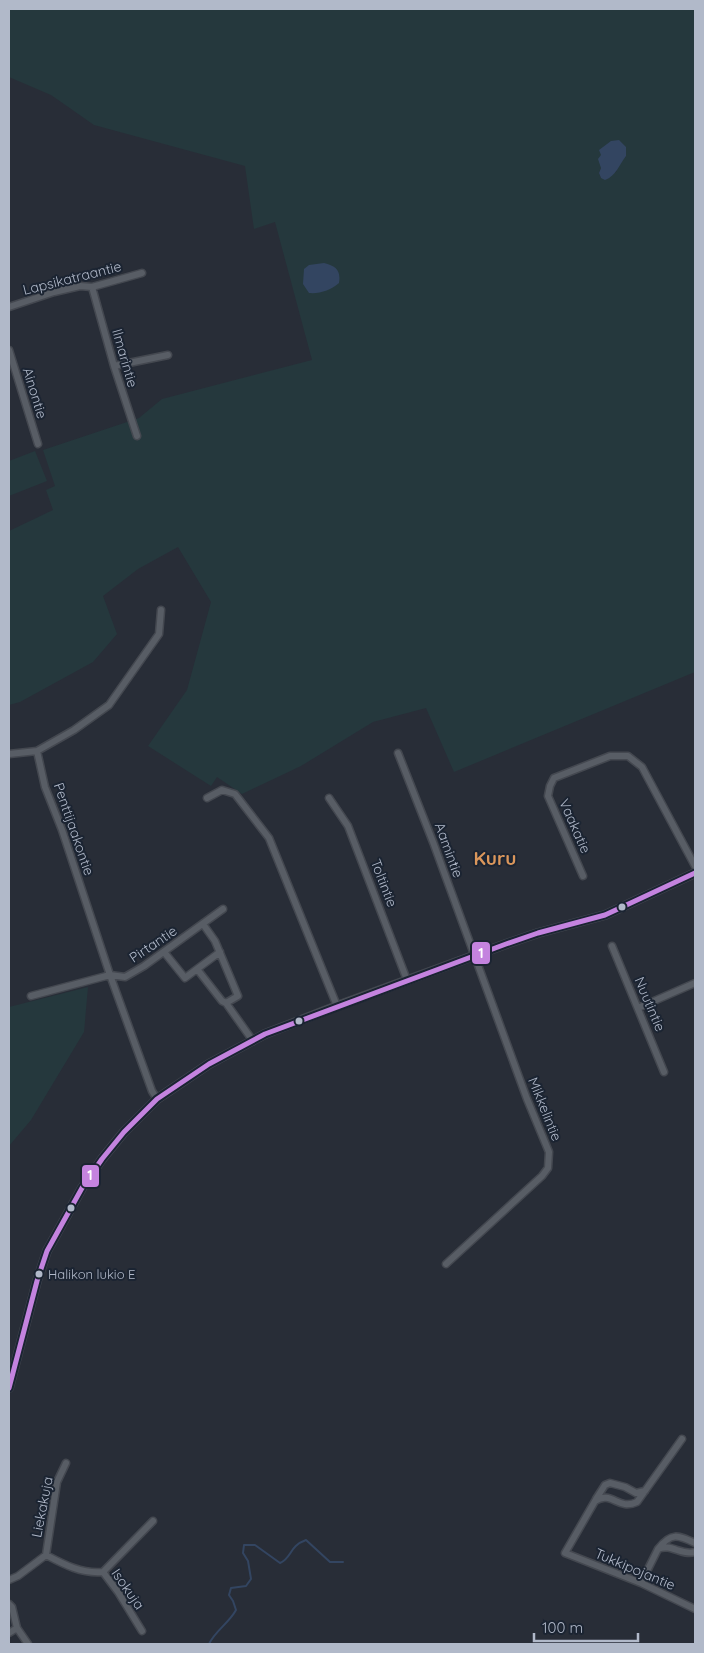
<svg xmlns="http://www.w3.org/2000/svg" width="704" height="1653" viewBox="0 0 704 1653" font-family="Quicksand,sans-serif">
	<rect width="100%" height="100%" fill="#282d37"/>
	<path fill="#25383d" fill-rule="evenodd" d="M9,9h686v663l-241,100 -28,-64 -53,14 -72,44 -59,28 -25,-17 -6,9 -63,-40 39,-56 24,-88 -33,-55 -40,22 -35,27 14,38 -24,28 -73,40 -11,3v-174l44,-21 -7,-20 9,-4 -12,-36 96,-32 23,-19 150,-39 -37,-138 -21,7 -9,-63 -151,-41 -43,-30 -42,-18zM602,155l24,1 -6,7 -4,9 -15,6 -2,-5 2,-5z
		M35,451l12,30 -38,15v-35z
		M88,987l-4,45 -53,88 -22,26v-139z"/>
	<path fill="#334561" d="M619,140l7,7v9c-7,9 -10,20 -21,24l-4,-2 -2,-5 2,-5 -3,-9 3,-4 -2,-5 12,-9z
		M324,263c12,3 17,7 15,20 -8,7 -19,11 -30,10l-6,-9 1,-15 5,-4z"/>
	<g fill="none" stroke-linecap="round" stroke-linejoin="round">
		<path stroke="#334561" stroke-width="2" d="M209,1644c6,-13 20,-21 27,-34l-3,-9 -4,-6 2,-7 15,-2 5,-7 -3,-18 -5,-8 1,-8h11l25,18c12,-5 9,-17 26,-23l24,22h13"/>
		<g stroke="#444850" stroke-width="9">
			<path id="minor" d="M92,287l22,79 23,70
				M9,307l45,-15 26,-6 12,1 50,-14
				M9,350l29,94
				M114,366l54,-11
				M398,753l35,89 94,257 22,53 -1,16 -6,8 -96,88
				M9,754l28,-3
				M207,798l15,-8 13,4 34,44 68,168
				M329,798l19,28 59,154
				M583,876l-35,-80 2,-10 4,-8 56,-22h18l14,11 53,99
				M203,924l12,17 23,55 -12,7
				M612,946l52,126
				M164,952l21,26 12,-9 25,32 4,2 27,38
				M197,969l23,-17
				M31,996l79,-21 15,2 19,-11 79,-57
				M638,1008l57,-25
				M157,1099l-5,-8 -42,-116 -48,-145 -17,-43 -8,-36 37,-21 35,-25 50,-71 2,-24
				M682,1439l-45,63c-19,9 -25,-12 -42,-1l-30,52 76,30 54,26
				M596,1499l9,-14 5,-2 15,4 11,6 9,-2
				M658,1549c13,-17 20,-14 37,-6
				M46,1555l11,-73 9,-19
				M103,1572l50,-51
				M9,1580l9,-4 28,-21c19,10 36,19 57,17l15,20 24,39
				M641,1583l17,-34c13,-6 23,7 37,3
				M9,1604l3,3 5,21 11,16
				M9,1633l8,-5"/>
		</g>
		<g stroke="#444850" stroke-width="10">
			<path id="tertiary" d="M9,1388l28,-107 10,-30 35,-63 20,-29 22,-27 33,-33 52,-35 56,-30 72,-28 169,-62 32,-11 67,-18 90,-42"/>
		</g>
		<use href="#minor" stroke="#585d65" stroke-width="6"/>
		<use href="#tertiary" stroke="#585d65" stroke-width="8"/>
		<g stroke="#1b2432" stroke-width="9">
			<path id="bus-1" d="M9,1388l28,-107 10,-30 35,-63 20,-29 22,-27 33,-33 52,-35 56,-30 241,-90 32,-11 67,-18 90,-42"/>
		</g>
		<use href="#bus-1" stroke="#c483df" stroke-width="5"/>
	</g>
	<g fill="#b1b9c9" stroke="#1b2432" stroke-width="2">
		<circle cx="622" cy="907" r="4.5"/>
		<circle cx="299" cy="1021" r="4.5"/>
		<circle cx="71" cy="1208" r="4.5"/>
		<circle cx="39" cy="1274" r="4.5"/>
	</g>
	<g text-anchor="middle" dominant-baseline="central" stroke-width="4" stroke-linejoin="round" paint-order="stroke">
		<g font-size="13" fill="#b1b9c9" stroke="#1b2432" text-anchor="start">
			<text x="48" y="1274">Halikon lukio E</text>
		</g>
		<g font-size="14" fill="#b1b9c9" stroke="#1b2432">
			<text transform="translate(72 278) rotate(-14)">Lapsikatraantie</text>
			<text transform="translate(125 358) rotate(74)">Ilmarintie</text>
			<text transform="translate(35 393) rotate(73)">Ainontie</text>
			<text transform="translate(575 826) rotate(66)">Vaakatie</text>
			<text transform="translate(74 829) rotate(71)">Penttijaakontie</text>
			<text transform="translate(449 850) rotate(70)">Aamintie</text>
			<text transform="translate(384 883) rotate(69)">Toltintie</text>
			<text transform="translate(153 944) rotate(-34)">Pirtantie</text>
			<text transform="translate(650 1004) rotate(67)">Nuutintie</text>
			<text transform="translate(545 1109) rotate(68)">Mikkelintie</text>
			<text transform="translate(42 1507) rotate(-79)">Liekakuja</text>
			<text transform="translate(635 1569) rotate(23)">Tukkipojantie</text>
			<text transform="translate(128 1589) rotate(55)">Isokuja</text>
		</g>
		<g font-size="19" font-weight="bold" fill="#da965b" stroke="#1b2432">
			<text x="495" y="858">Kuru</text>
		</g>
	</g>
	<g stroke="#1b2432" stroke-width="2">
		<rect x="471" y="941" width="20" height="24" rx="5" fill="#c483df"/>
		<rect x="81" y="1164" width="19" height="24" rx="5" fill="#c483df"/>
	</g>
	<g font-size="14" text-anchor="middle" font-weight="bold" fill="#fff">
		<text x="481" y="958">1</text>
		<text x="90" y="1180">1</text>
	</g>
	<rect width="704" height="1653" fill="none" stroke="#b1b9c9" stroke-width="20"/>
	<path d="M534 1633v8h104v-8" fill="none" stroke="#b1b9c9" stroke-width="2.5"/>
	<text x="542" y="1633" font-size="15" fill="#b1b9c9" stroke="#1b2432" stroke-width="4" paint-order="stroke">100 m</text>
</svg>
